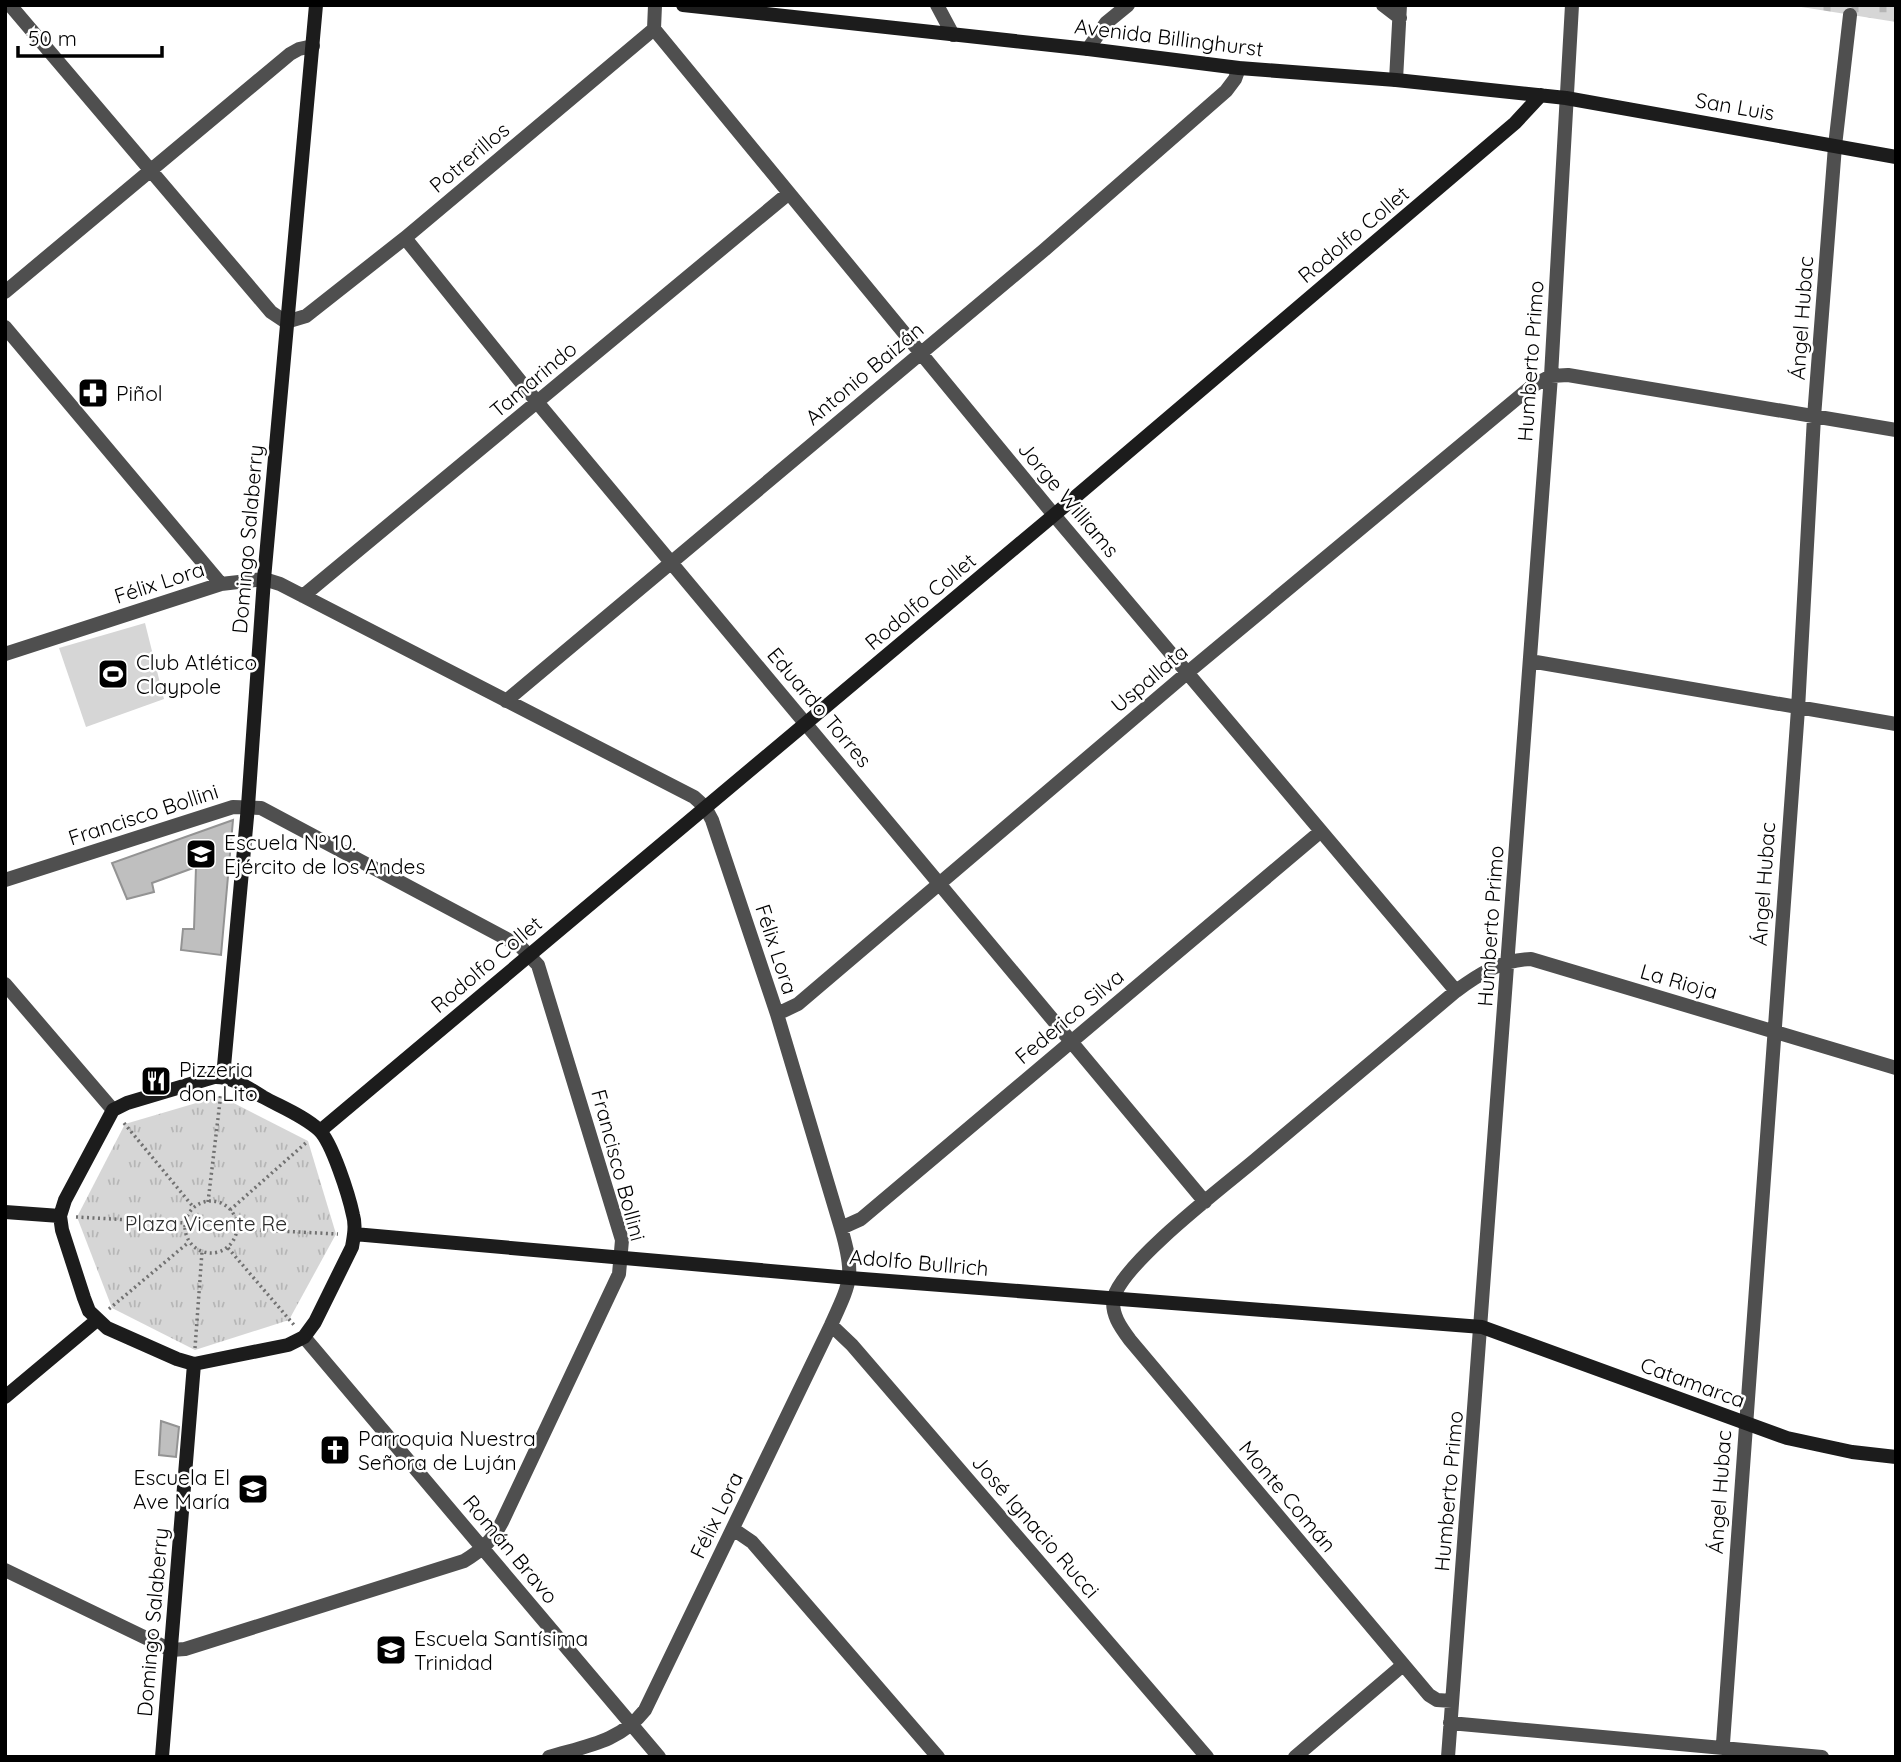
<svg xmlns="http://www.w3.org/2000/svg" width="1901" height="1762" viewBox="0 0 1901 1762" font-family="Quicksand,sans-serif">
	<defs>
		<pattern id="cemetery-stones" width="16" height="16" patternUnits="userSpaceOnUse" patternTransform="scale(1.75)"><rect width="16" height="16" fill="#d6d6d6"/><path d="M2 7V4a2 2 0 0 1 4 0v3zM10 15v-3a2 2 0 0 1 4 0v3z" fill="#b6b6b6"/></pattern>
		<pattern id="park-tufts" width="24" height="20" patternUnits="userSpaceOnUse" patternTransform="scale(1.75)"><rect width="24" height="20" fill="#d6d6d6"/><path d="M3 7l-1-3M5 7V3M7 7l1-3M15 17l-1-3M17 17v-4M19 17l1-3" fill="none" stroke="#b6b6b6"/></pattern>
	</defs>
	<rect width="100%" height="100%" fill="#fff"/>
	<path fill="#d6d6d6" d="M145,623l19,76 -78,28 -27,-79z"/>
	<path fill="url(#cemetery-stones)" d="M1789,5h107v17z"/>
	<path fill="url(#park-tufts)" d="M220,1096l88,45 28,93 -47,86 -94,30 -83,-42 -35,-91 48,-93z"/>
	<path fill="#bfbfbf" stroke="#939393" stroke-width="2" d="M233,820l-12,135 -40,-5 2,-21h11l2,-62 -44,16 2,9 -27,7 -15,-36z
		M161,1421l18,6 -3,30 -17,-2z"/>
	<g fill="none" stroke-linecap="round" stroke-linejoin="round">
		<path stroke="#717171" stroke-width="3.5" stroke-dasharray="2 3.5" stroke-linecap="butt" d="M124,1123l70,85
			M185 1227a26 26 0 1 1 52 0a26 26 0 1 1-52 0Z
			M208,1202l13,-109
			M230,1210l78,-69
			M76,1217l110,6
			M238,1229l100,5
			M228,1248l66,77
			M109,1309l80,-67
			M195,1348l7,-96"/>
		<path stroke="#4f4f4f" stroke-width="14" d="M10,5l261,307 15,10 20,-6 99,-78 249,-209 1,-24
			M937,5l16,30
			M1383,5l17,13
			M654,29l400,486 402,476
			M1088,49l18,-26 22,-18
			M1396,80l4,-75
			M405,238l132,164 668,800
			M5,292l285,-238 9,-5 14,-3
			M5,327l216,257
			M303,596l486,-403
			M5,654l216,-70 43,-5 16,5 414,213 11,10 7,13 65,194 64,214c14,48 10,53 -10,97l-186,385c-25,32 -59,36 -96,47
			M1530,661l366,63
			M506,701l537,-450 183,-160 9,-12 4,-11
			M5,880l228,-73 28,1 259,138 18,19 84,275 -3,34 -117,248c-10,19 -20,28 -38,39l-279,88 -14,1 -166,-80
			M5,984l108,126
			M777,1014l21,-10 389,-331 345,-287 19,-10 17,-1 328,55
			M841,1228l20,-9 459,-387
			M831,1325l21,20 355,412
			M304,1337l355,420
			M733,1529l19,13 186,215
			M1452,1701l-15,-1 -8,-5 -299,-355c-9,-12 -20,-27 -16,-43 10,-35 110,-111 141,-137 67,-56 134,-112 201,-169 23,-17 45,-31 75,-32l365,109
			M1450,1723l372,34
			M1295,1757l108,-92
			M1448,1757l103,-1381 21,-371
			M1722,1757l76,-1048 16,-292 21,-271 15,-131"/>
		<path stroke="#1c1c1c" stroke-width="14" d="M683,5l405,44 151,19 157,12 170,18 330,59
			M214,1077c18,-1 34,11 49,20 18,10 41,19 56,33 13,12 30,66 34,85 3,10 1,21 -1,32l-37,75 -11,15 -16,8 -94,19 -17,-5 -70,-31 -18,-17 -5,-13 -22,-68 -2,-14 5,-16 48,-90 14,-7z
			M223,1077l25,-271 16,-227 52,-574
			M320,1131l734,-616 461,-392 26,-28
			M5,1212l55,4
			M354,1234l496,44 632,49 305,111 65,14 44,5
			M5,1397l92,-77
			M162,1757l32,-393"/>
	</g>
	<defs>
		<g id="pharmacy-square" transform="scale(1.575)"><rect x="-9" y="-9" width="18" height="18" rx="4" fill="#000" stroke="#fff"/><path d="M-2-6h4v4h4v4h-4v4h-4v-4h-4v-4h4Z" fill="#fff"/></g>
		<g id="stadium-square" transform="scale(1.575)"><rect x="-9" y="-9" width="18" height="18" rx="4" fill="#000" stroke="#fff"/><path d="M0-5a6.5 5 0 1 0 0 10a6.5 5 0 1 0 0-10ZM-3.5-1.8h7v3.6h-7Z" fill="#fff"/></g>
		<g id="school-square" transform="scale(1.575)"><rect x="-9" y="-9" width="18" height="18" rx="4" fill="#000" stroke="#fff"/><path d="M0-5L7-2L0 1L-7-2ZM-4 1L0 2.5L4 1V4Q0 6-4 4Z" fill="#fff"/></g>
		<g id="restaurant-square" transform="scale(1.575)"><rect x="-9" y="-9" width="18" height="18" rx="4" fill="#000" stroke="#fff"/><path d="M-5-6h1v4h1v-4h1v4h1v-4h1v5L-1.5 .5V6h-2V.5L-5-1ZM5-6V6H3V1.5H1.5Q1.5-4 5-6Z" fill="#fff"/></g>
		<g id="church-square" transform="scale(1.575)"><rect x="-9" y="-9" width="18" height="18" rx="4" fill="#000" stroke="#fff"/><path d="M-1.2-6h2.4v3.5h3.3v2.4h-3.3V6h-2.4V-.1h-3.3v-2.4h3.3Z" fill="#fff"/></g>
	</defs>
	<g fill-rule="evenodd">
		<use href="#pharmacy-square" x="93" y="393"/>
		<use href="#stadium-square" x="113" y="674"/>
		<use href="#school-square" x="201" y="854"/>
		<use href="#restaurant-square" x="156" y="1081"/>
		<use href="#church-square" x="335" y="1450"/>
		<use href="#school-square" x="253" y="1489"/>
		<use href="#school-square" x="391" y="1650"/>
	</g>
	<g text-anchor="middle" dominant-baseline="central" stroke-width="5" stroke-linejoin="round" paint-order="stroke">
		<g font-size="21" fill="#000" stroke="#fff">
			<text transform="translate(1169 37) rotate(7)">Avenida Billinghurst</text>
			<text transform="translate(1735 106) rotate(10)">San Luis</text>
			<text transform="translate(469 157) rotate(-40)">Potrerillos</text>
			<text transform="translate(1353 234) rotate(-40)">Rodolfo Collet</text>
			<text transform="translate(1801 318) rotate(-86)">Ángel Hubac</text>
			<text transform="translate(1530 361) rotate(-86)">Humberto Primo</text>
			<text transform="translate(864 373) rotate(-40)">Antonio Baizán</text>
			<text transform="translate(533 379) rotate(-40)">Tamarindo</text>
			<text transform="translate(1069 499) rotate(50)">Jorge Williams</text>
			<text transform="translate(247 539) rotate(-85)">Domingo Salaberry</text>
			<text transform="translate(159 582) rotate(-18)">Félix Lora</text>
			<text transform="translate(920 601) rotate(-40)">Rodolfo Collet</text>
			<text transform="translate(1149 678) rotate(-40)">Uspallata</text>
			<text transform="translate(820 707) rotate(50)">Eduardo Torres</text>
			<text transform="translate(143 814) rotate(-18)">Francisco Bollini</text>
			<text transform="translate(1763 884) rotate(-86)">Ángel Hubac</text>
			<text transform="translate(1490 926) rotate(-86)">Humberto Primo</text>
			<text transform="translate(777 949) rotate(72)">Félix Lora</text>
			<text transform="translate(486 964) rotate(-40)">Rodolfo Collet</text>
			<text transform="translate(1679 981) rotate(16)">La Rioja</text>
			<text transform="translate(1069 1016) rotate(-40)">Federico Silva</text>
			<text transform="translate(619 1165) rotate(75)">Francisco Bollini</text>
			<text transform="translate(919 1262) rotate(5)">Adolfo Bullrich</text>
			<text transform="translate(1693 1382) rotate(20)">Catamarca</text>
			<text transform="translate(1448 1491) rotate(-85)">Humberto Primo</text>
			<text transform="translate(1719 1492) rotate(-86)">Ángel Hubac</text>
			<text transform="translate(1288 1496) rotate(50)">Monte Comán</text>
			<text transform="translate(716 1515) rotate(-64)">Félix Lora</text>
			<text transform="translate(1036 1526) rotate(49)">José Ignacio Rucci</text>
			<text transform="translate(511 1549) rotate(50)">Román Bravo</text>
			<text transform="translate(152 1622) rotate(-85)">Domingo Salaberry</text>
		</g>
		<g font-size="21" fill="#000" stroke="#fff" text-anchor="start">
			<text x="116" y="393">Piñol</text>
			<text x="136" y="662">Club Atlético<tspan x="136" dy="24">Claypole</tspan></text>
			<text x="224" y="842">Escuela Nº 10.<tspan x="224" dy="24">Ejército de los Andes</tspan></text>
			<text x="179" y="1069">Pizzeria<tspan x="179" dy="24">don Lito</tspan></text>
			<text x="358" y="1438">Parroquia Nuestra<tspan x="358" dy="24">Señora de Luján</tspan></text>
			<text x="230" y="1477" text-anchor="end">Escuela El<tspan x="230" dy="24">Ave María</tspan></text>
			<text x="414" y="1638">Escuela Santísima<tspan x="414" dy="24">Trinidad</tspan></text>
		</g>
		<g font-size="21" fill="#2d2d2d" stroke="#fff">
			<text x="206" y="1223">Plaza Vicente Re</text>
		</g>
	</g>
	<rect width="1901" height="1762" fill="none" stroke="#000000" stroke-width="14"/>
	<path d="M18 46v10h144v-10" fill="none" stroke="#000000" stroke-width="3.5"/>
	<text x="28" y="46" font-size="21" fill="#000000" stroke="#ffffff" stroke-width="5" paint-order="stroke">50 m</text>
</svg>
